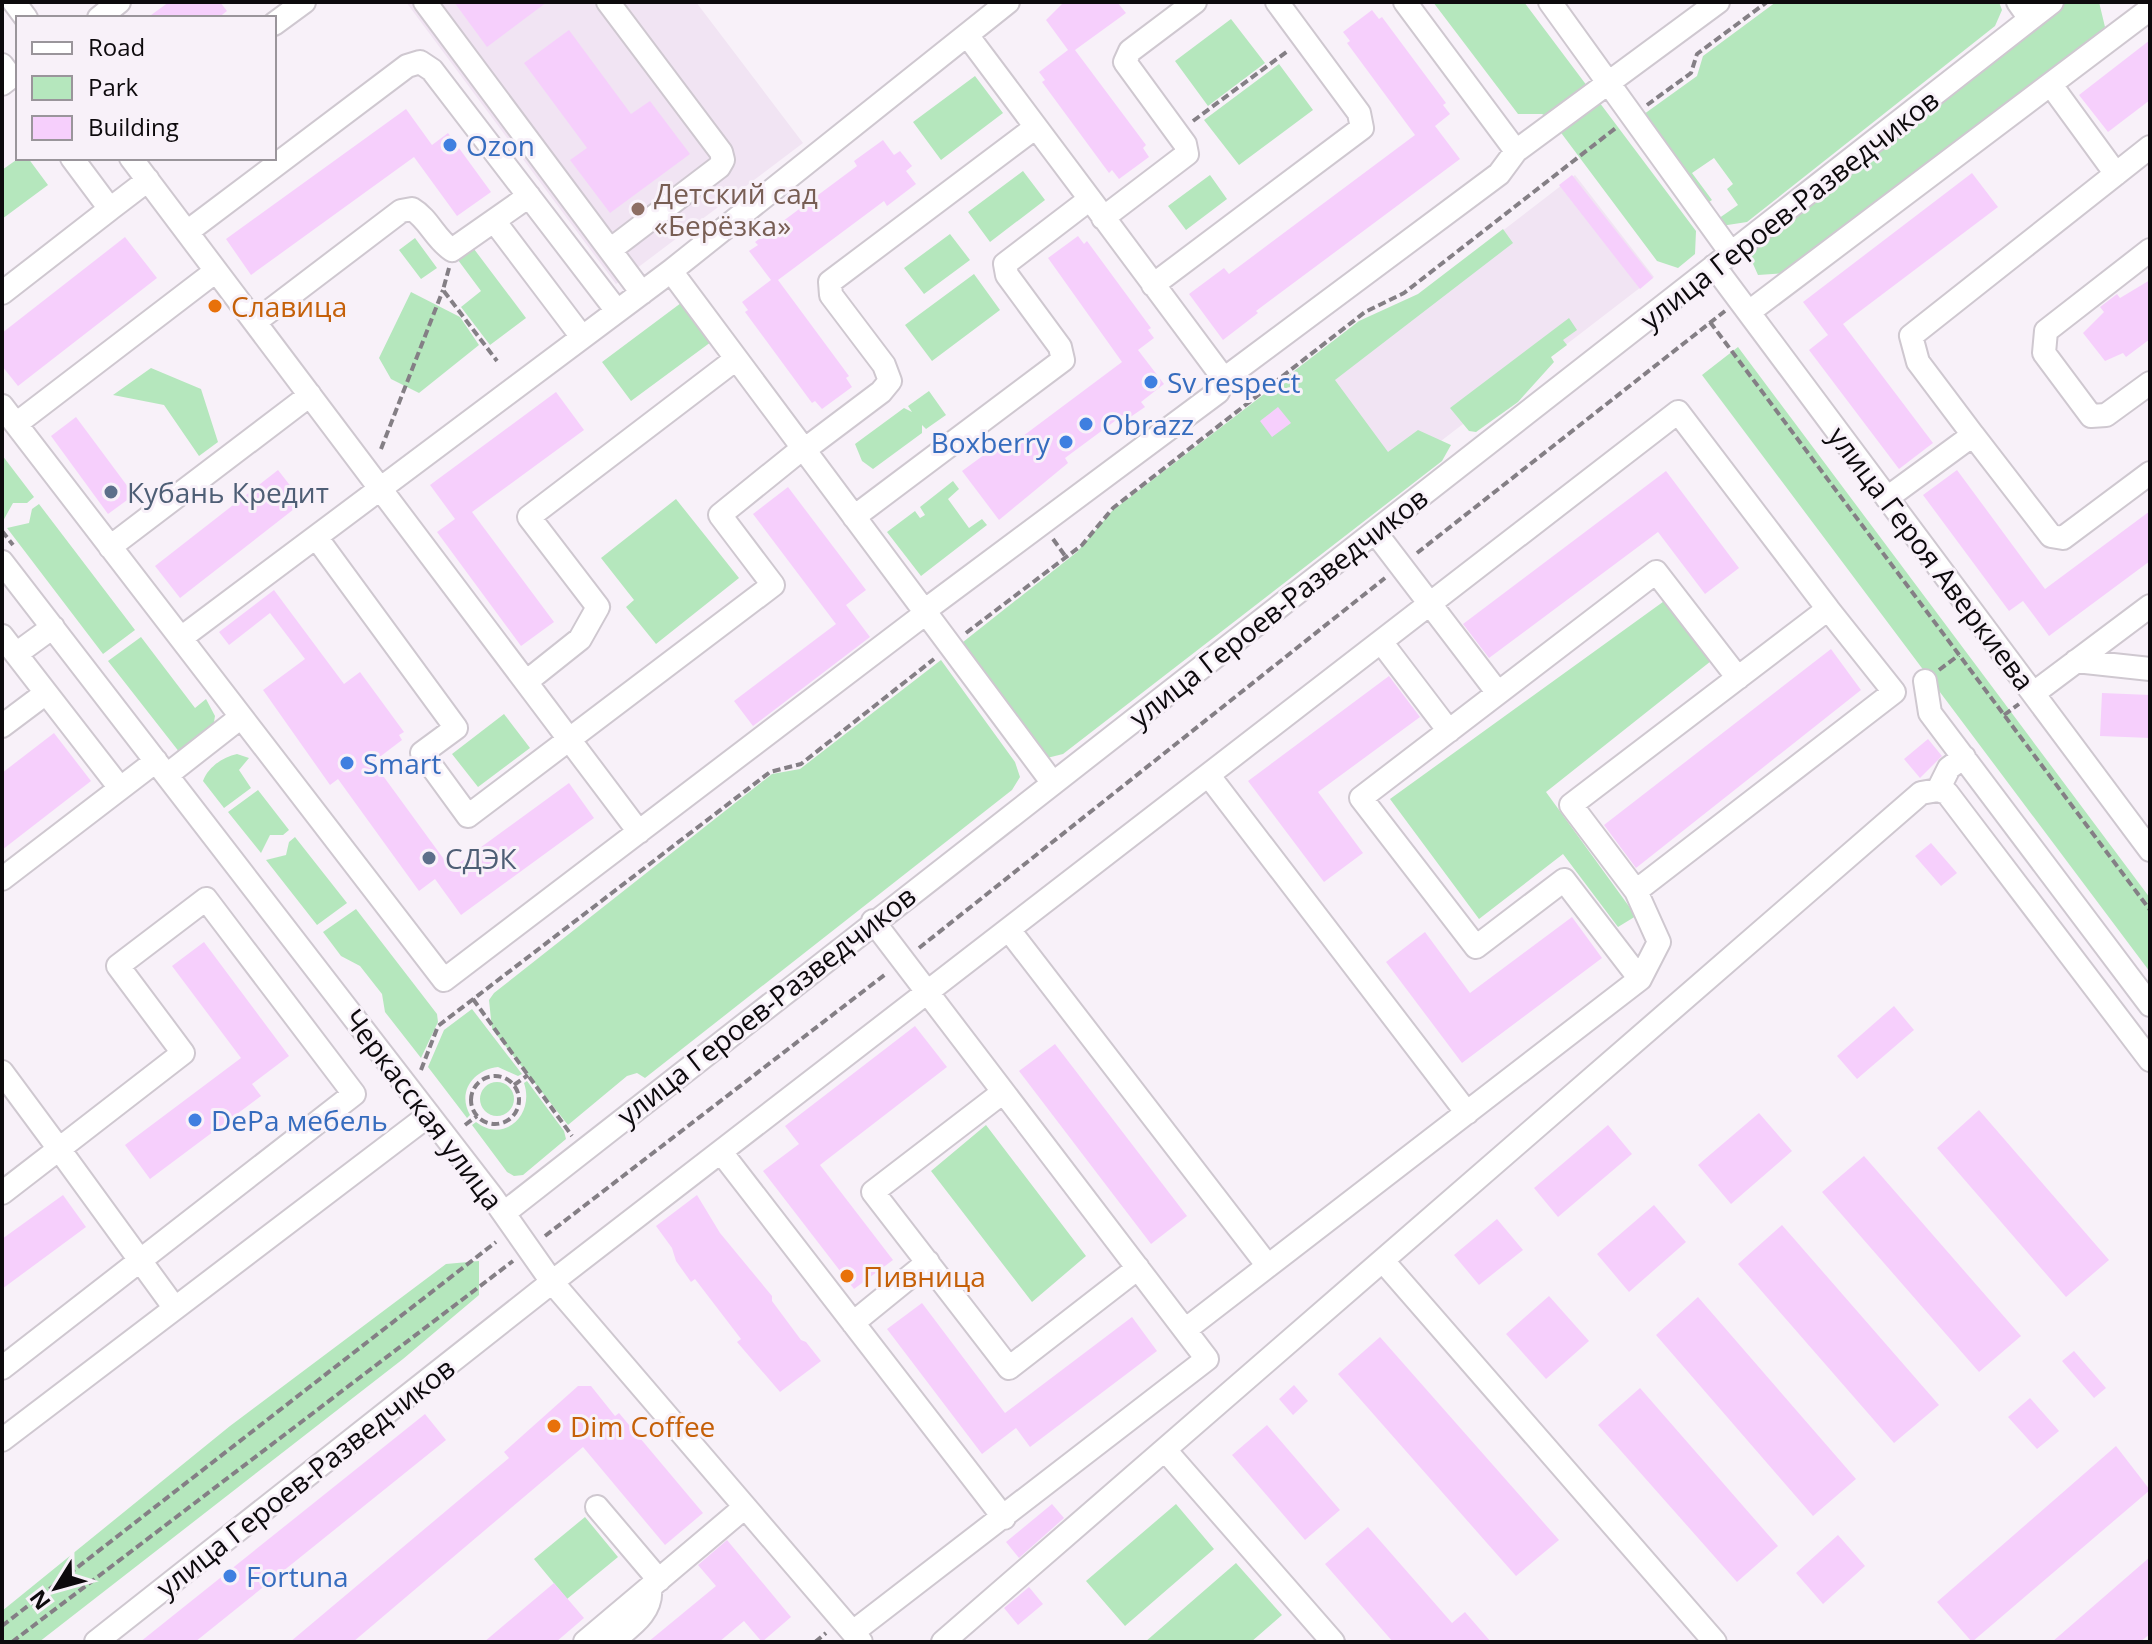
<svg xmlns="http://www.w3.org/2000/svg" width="2152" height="1644" viewBox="0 0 2152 1644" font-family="'Open Sans',sans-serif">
	<rect width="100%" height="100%" fill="#f8f1f9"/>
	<path fill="#f1e4f3" d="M406,2h290l107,141 -187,141z
		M1575,175l79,102 -265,204 -71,-108z"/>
	<path fill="#b5e7bd" d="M1433,2h91l172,229 -1,23 -17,14 -21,-7 -107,-143 -8,-4h-24z
		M1776,2h223l3,8 -7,16 -248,196 -26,4 -6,-5 23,-16 -11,-16 6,-5 -19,-26 -22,15 20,27 -9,6 -63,-89 57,-41 6,-20z
		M2050,2h49l6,25 -103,84 -124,90 -92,72 -28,2 -13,-29z
		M1231,19l34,44 -57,43 -33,-45z
		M1279,64l34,46 -74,55 -35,-45z
		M975,76l28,37 -62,47 -28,-38z
		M19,158h9l20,27 -46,34v-49z
		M1023,171l22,29 -55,42 -22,-30z
		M1210,175l17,24 -41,31 -18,-24z
		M1503,229l10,14 -178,137 53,72 30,-22 33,15 -9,16 -379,293 -16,4 -89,-112 119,-94 35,-41 247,-190 59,-27z
		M950,234l20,26 -46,34 -20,-26z
		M415,238l22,30 -16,11 -22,-29z
		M474,249l52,69 -36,27 -29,-38 20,-16 -23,-31z
		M974,274l26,36 -68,51 -27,-36z
		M411,292l49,25 19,28 -60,48 -28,-14 -12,-21z
		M685,300l30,39 -84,62 -29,-39z
		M1569,318l8,12 -14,10 4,5 -16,12 3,5 -36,40 -42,30 -7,-1 -19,-23z
		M1738,347l412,551v74l-448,-597z
		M151,368l50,21 17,53 -19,14 -35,-51 -51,-10z
		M929,391l17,24 -20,14 -4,-4v8l-49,36 -11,-8 -7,-17 49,-36 8,4 -4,-6z
		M2,455l32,42 -7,6h-14l-10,18z
		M953,481l6,8 -11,10 21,29 13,-9 5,6 -66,51 -34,-44 28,-21 5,7 5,-3 -5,-8z
		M676,499l63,79 -83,66 -30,-37 8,-7 -33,-42z
		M39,504l96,126 -32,24 -96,-126 22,-5 3,-14z
		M1667,599l44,62 -165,131 90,124 -18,11 -55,-73 -84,65 -89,-120z
		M141,637l54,71 11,-9 9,17 -2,12 -33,25 -72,-92z
		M941,660l74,102 5,15 -8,13 -367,288 -8,-5 -10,3 -59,49 -76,-96 -3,-29 5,-7 278,-219 28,-5z
		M504,714l26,34 -52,39 -26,-33z
		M237,754l12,4 -10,12 12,18 -27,20 -21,-27c5,-14 20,-24 34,-27z
		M258,790l31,40 -6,5h-13l-9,18 -33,-41z
		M295,837l52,66 -30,22 -51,-65 20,-5 3,-13z
		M356,909l81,105 1,8 -17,36 -36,-46 -3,-18 -22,-28 -19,-10 -18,-24z
		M472,1009l50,65 -4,2 -20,-9c-25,3 -41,25 -28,48l-3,3 -39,-51 16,-37z
		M527,1081l37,50 2,8 -43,36 -9,1 -7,-4 -35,-47 4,-3c28,22 59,-7 48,-39z
		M480 1099a17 17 0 1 1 34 0a17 17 0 1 1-34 0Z
		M986,1125l100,131 -54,46 -101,-131z
		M479,1261v34l-76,64 -364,283h-37v-31l228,-185 216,-162z
		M1176,1504l38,45 -89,77 -39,-45z
		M585,1517l33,40 -51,42 -33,-40z
		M1236,1563l46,52 -31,27h-106z"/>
	<path fill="#f6cffc" d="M169,2h51l7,9 -9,7h-71z
		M454,2h93l-60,45z
		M1064,2h53l9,11 -51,37 71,95 -3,3 6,9 -30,22 -7,-9 -3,3 -67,-91 3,-2 -6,-8 29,-22 -22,-30z
		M1372,10l7,9 3,-2 64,86 -3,2 7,9 -15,12 25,33 -204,152 2,2 -35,27 -34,-46 35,-26 5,6 186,-139 -68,-92 3,-2 -7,-9z
		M569,30l62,84 19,-13 40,53 -80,59 -40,-53 17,-12 -63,-85z
		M2150,40v60l-42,32 -29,-37z
		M406,109l26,36 16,-12 43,59 -34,24 -43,-59 -163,118 -25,-36z
		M883,140l11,15 6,-4 12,15 -6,5 10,13 -29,22 -3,-5 -106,79 71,96 -3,2 6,9 -30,22 -7,-8 -3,2 -67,-91 3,-2 -6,-8 29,-22 -22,-29 9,-6 -3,-3 102,-76 -3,-5z
		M1972,173l26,34 -155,117 90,119 -34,26 -90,-119 19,-15 -25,-33z
		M1572,175l81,103 -13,11 -81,-104z
		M1078,236l6,8 3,-3 64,87 -3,2 6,8 -16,12 26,34 -23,18 4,5 -19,13 -3,-5 -58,43 3,5 -69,57 -37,-49 37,-27 4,7 119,-89 -74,-104z
		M125,237l32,41 -139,108 -16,-20v-33z
		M2150,280v59l-24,18 -3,-4 -18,8 -22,-28 21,-21 -4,-5 17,-13 3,4z
		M556,392l28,38 -112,82 82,110 -33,24 -84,-114 18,-13 -25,-34z
		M1278,407l13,16 -19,14 -12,-16z
		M76,417l58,78 -26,19 -57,-78z
		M278,470l25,32 -123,96 -25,-32z
		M1957,470l88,119 105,-78v50l-101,75 -26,-35 -14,10 -86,-116z
		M1666,471l73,97 -34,26 -47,-62 -169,126 -26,-34z
		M788,487l78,103 -20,15 24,32 -117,89 -19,-25 102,-77 -83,-110z
		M274,590l70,94 16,-12 44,60 -5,3 3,5 -29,22 78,107 118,-86 25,35 -133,97 -26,-36 -16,12 -81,-112 -8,6 -67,-95 42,-31 -35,-46 -41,32 -10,-13z
		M1831,649l30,41 -225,178 -32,-43z
		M1389,676l31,41 -102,75 45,61 -39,29 -76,-101z
		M2102,693l48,2v43l-50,-2z
		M54,733l37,48 -89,69v-77z
		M1928,739l14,17 -22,22 -16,-19z
		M1931,843l26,30 -16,13 -26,-30z
		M1572,917l30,41 -140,105 -76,-101 39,-30 45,61z
		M204,942l85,114 -37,28 9,12 -111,83 -25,-34 116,-87 -69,-92z
		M1894,1006l20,24 -57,49 -20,-23z
		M915,1026l32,41 -127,98 73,95 -39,29 -91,-118 36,-27 -14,-18z
		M1055,1044l132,172 -36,28 -132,-173z
		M1979,1110l130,150 -43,37 -129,-149z
		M1759,1113l33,38 -61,53 -33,-39z
		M1608,1125l24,29 -74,63 -24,-29z
		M1864,1156l157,180 -42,36 -157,-180z
		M63,1195l23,32 -84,62v-50z
		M697,1195l23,38 52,63v5l29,39 5,2 15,19 -41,31 -43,-50 4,-3 -46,-60 -4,3 -15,-21 -4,-13 -16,-22z
		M1654,1205l32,37 -57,50 -32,-38z
		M1497,1219l26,31 -44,35 -25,-30z
		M1782,1225l157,180 -45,38 -156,-179z
		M1549,1296l40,45 -43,38 -40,-45z
		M1698,1297l158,182 -43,37 -157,-181z
		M922,1303l83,110 127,-96 25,34 -127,96 -14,-19 -34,26 -95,-125z
		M1380,1337l179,203 -43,36 -178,-202z
		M2074,1351l32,37 -12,10 -32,-37z
		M1294,1385l14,16 -15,14 -14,-16z
		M578,1386h13l24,30 4,-3 84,100 -38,32 -82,-98 -230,195h-63l219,-184 -5,-6z
		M1640,1388l138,158 -41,36 -139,-157z
		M2030,1398l29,33 -22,18 -29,-32z
		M425,1414l21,26 -251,202h-55z
		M1267,1425l73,85 -35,30 -73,-85z
		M2116,1446l34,44 -178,152 -35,-40z
		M1052,1504l12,14 -45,40 -13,-16z
		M1368,1527l84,96 13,-11 26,30h-98l-68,-78z
		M1838,1535l27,31 -42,38 -27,-31z
		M727,1540l64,77 -29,25 -18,-21 -25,21h-71l68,-56 -18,-21z
		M2150,1557v77l-10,8h-88z
		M554,1583l30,35 -28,24h-72z
		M1029,1587l14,17 -25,21 -14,-17z"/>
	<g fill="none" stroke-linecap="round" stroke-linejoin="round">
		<g stroke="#cfc8d0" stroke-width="26">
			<path id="minor" d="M14,2l12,16
				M425,2l217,291
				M608,2l113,150 2,8 -4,7 -109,83
				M1405,2l111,149
				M1550,2l181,251
				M2018,2l12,17
				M99,18l20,-16
				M274,24l30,-22
				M967,35l123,164
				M2,65l9,12 -9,7
				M2051,85l65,89
				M131,158l508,674
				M110,209l38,-29
				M1103,218l84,-64 -2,-10 -60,-82 5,-11 65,-49
				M495,222l87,115
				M187,232l220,-166 13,-4 12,8 185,241
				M2150,250l-104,81 -2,22 47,63 15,-1 44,-32
				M1714,266l436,584
				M671,271l381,511
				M1153,285l209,-157 -3,-15 -82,-111
				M2,293l108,-84 -38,-51
				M1749,312l401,-303
				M255,322l146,-111 11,-2c17,10 23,30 40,41l77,-54
				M1224,379l275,-205 17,-23 202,-149
				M2,406l442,574 482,-367
				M16,424l200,-153
				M1973,435l-55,-73 -7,-26 239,-189
				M804,450l77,-58 9,-11 -6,-16 -53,-70 -1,-13 206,-155
				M1887,498l86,-63 78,101 12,2 87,-65
				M854,517l209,-157 -3,-13 -53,-72 -2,-11 85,-65 134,180 -6,13 -294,219
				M1375,532l123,161
				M316,537l140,191 -34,25 46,63 305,-231 -53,-70 83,-67
				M110,547l200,-152
				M2,562l491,636 59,84 309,360
				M2,636l118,152
				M181,638l490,-367 337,-269
				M1382,643l67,88
				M16,654l37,-27
				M2076,661l74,8
				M1925,681l5,32 220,292
				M526,682l54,-43 18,-32 -69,-90 207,-158
				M2034,693l116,-87
				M2,726l44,-33
				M167,775l74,-58
				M1209,776l258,337
				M1938,790l11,-22 15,-11
				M2,879l154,-118
				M1009,930l259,336
				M1640,979l-76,-99 -88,67 -115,-149 295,-226 82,106
				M2,1072l57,77 124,-96 -65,-87 88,-67 148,195 -352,274
				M1002,1093l-129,99 136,176 129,-100
				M721,1152l283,366
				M2,1193l57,-44 115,158
				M504,1213l1548,-1211
				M1383,1261l332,381
				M853,1323l75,-61
				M1185,1330l455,-351 19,-37 -23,-51 -65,-86 257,-196 66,83 -258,199
				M2,1440l427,-325
				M1166,1451l167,191
				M597,1507l62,73
				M853,1632l354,-273 -334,-438
				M96,1642l456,-360 1126,-870 150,197
				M585,1642l160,-135
				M612,1642c17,-15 41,-29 38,-54
				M943,1642l978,-849 17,-3 9,3 203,267"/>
		</g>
		<path stroke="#847f85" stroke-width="4" stroke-dasharray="8 4" stroke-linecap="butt" d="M1647,105l44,-32 6,-19 70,-52
			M1193,121l96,-71
			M449,268l-6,22 54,71
			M1710,322l440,588
			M381,449l62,-159
			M2,531l11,14
			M1053,539l13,18
			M1417,553l308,-242
			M966,633l116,-88 31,-37 252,-196 39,-19 213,-166
			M1939,670l20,-15
			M2004,715l15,-11
			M919,948l466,-370
			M473,999l99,137
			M421,1070l17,-44 332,-254 31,-8 133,-105
			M471 1100a24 24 0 1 1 48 0a24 24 0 1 1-48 0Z
			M514,1085l14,-10
			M465,1125l12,-9
			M545,1236l342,-263
			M2,1626l494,-384
			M12,1642l501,-381
			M815,1642l11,-9"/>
		<use href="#minor" stroke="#fff" stroke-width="22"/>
	</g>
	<g fill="#3f7fe0" stroke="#f8f1f9" stroke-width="3">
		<circle cx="450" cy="145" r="8"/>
		<circle cx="1151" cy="382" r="8"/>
		<circle cx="1086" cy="424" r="8"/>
		<circle cx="1066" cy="442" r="8"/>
		<circle cx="347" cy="763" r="8"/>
		<circle cx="195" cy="1120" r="8"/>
		<circle cx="230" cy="1576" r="8"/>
	</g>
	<circle fill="#8d6e63" stroke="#f8f1f9" stroke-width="3" cx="638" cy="209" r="8"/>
	<g fill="#e8710a" stroke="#f8f1f9" stroke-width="3">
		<circle cx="215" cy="306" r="8"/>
		<circle cx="847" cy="1276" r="8"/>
		<circle cx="554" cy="1426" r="8"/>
	</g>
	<g fill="#5c6f8a" stroke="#f8f1f9" stroke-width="3">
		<circle cx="111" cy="492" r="8"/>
		<circle cx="429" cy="858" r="8"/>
	</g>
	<g text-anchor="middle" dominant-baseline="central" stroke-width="6" stroke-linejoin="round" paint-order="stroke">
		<g font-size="28" fill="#366cbe" stroke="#f8f1f9" text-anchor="start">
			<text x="466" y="145">Ozon</text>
			<text x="1167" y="382">Sv respect</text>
			<text x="1102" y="424">Obrazz</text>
			<text x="1050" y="442" text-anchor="end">Boxberry</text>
			<text x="363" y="763">Smart</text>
			<text x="211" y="1120">DePa мебель</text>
			<text x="246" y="1576">Fortuna</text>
		</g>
		<g font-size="28" fill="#785e54" stroke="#f8f1f9" text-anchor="start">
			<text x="654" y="193">Детский сад<tspan x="654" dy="32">«Берёзка»</tspan></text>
		</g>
		<g font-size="28" fill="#0d0a0d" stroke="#f8f1f9">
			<text transform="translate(1789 209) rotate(-38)">улица Героев-Разведчиков</text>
			<text transform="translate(1932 558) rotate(53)">улица Героя Аверкиева</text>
			<text transform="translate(1278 607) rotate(-38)">улица Героев-Разведчиков</text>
			<text transform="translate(766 1005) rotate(-38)">улица Героев-Разведчиков</text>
			<text transform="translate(424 1109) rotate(53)">Черкасская улица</text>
			<text transform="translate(305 1477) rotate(-38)">улица Героев-Разведчиков</text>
		</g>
		<g font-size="28" fill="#c56008" stroke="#f8f1f9" text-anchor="start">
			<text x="231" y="306">Славица</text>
			<text x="863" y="1276">Пивница</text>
			<text x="570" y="1426">Dim Coffee</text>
		</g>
		<g font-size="28" fill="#4e5e75" stroke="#f8f1f9" text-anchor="start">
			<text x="127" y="492">Кубань Кредит</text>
			<text x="445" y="858">СДЭК</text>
		</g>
	</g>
	<rect width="2152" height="1644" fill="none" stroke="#0d0a0d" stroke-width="8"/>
	<rect x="16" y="16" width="260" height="144" fill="#f8f1f9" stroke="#9a959b" stroke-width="2"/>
	<rect x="32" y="42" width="40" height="12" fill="#ffffff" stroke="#9a959b" stroke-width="2"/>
	<text x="88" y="56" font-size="24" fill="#0d0a0d">Road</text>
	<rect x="32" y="76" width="40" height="24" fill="#b5e7bd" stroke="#9a959b" stroke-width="2"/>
	<text x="88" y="96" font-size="24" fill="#0d0a0d">Park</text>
	<rect x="32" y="116" width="40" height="24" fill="#f6cffc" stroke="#9a959b" stroke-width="2"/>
	<text x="88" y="136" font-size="24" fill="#0d0a0d">Building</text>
	<g transform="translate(56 1588) rotate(233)" stroke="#f8f1f9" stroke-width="6" paint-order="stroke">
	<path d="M0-6L14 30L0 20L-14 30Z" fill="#0d0a0d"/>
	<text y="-12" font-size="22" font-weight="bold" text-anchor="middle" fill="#0d0a0d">N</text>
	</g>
</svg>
